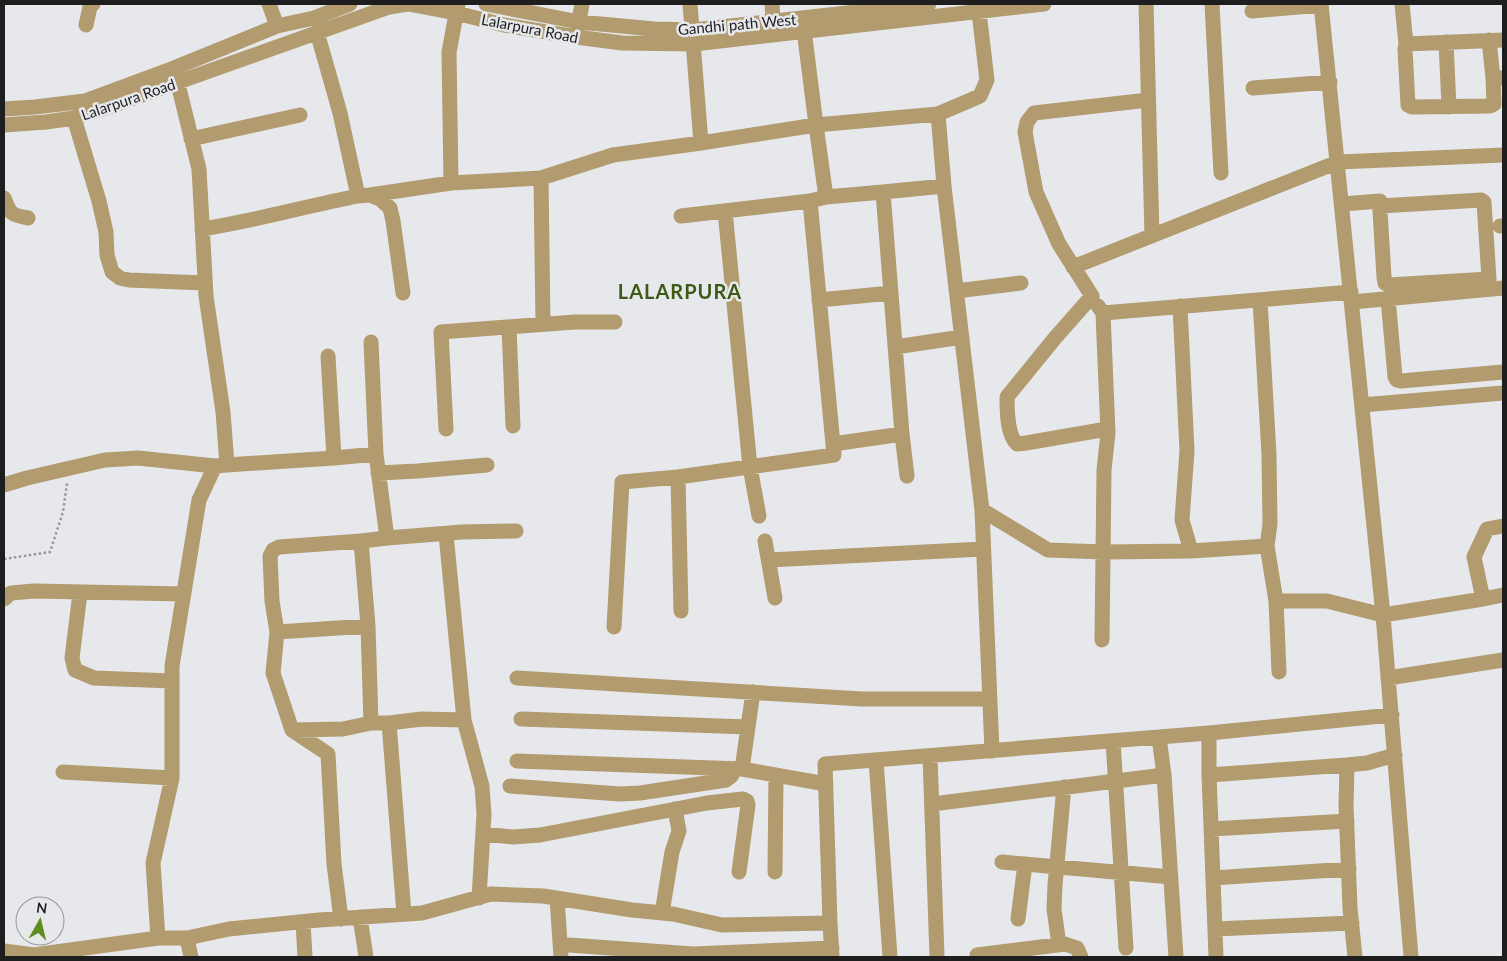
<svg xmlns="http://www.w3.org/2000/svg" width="1507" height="961" viewBox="0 0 1507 961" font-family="Lato,sans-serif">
	<rect width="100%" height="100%" fill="#e6e8eb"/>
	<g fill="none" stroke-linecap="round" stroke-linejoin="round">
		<path stroke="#97989b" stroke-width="2.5" stroke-dasharray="2.5 2.5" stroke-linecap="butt" d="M4,559l46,-7 13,-40 4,-29"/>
		<path stroke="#b19b6f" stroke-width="15" d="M269,4l8,22
			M458,4l-9,48 2,131 90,-5 72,-23 88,-12 115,-18 122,-11 42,-18 7,-16 -9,-76
			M486,4l93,18 75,7 39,1 236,-26
			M690,4l11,139
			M772,4l1,17
			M1146,4l6,232
			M1212,4l9,169
			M1321,4l62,611 28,342
			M1402,4l4,40 -1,5 3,56 4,2 78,-1 4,-2 -1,-26
			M1252,11l69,-6
			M803,22l13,103 10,72
			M86,25l4,-18 3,-3
			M577,32l5,-28
			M1489,40l4,38h9
			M1446,42l3,65
			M1406,44l97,-4
			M174,68l25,101 7,127 17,116 4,53 -12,1 -16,34 -27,166v112l-19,85 5,75h29l42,-9 90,-9 103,-7 69,-19 52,2 89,14 41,4 49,11 108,-2 2,34
			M1253,88l77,-6
			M4,109l31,-2 50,-6 89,-33 103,-42 37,-8 36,-14
			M938,114l6,72 38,324 10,241
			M74,118l25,83 7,31 1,23 5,17 8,6 9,2 76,3
			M4,125l42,-3 28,-4 40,-13 275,-98 19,-3 48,9 48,12 72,12 46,6 72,1 350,-40
			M191,139l109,-24
			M541,178l2,146
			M883,192l19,242 5,42
			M370,195l81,-12
			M358,196l12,-1 10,4 10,9 3,13 10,72
			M4,198c6,16 7,17 24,20
			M1342,204l38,-3v10l4,66 1,6 4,2 100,-6 -5,-77 -3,-2 -101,6
			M725,211l25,256 9,49
			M681,216l129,-15 16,-4 57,-5 61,-6
			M1500,226h3
			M202,229c53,-8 104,-23 156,-33l-18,-83 -23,-81
			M1073,267l265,-105 165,-7
			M956,291l65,-8
			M1388,298l7,79 2,3 4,1 102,-9
			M819,300l72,-7
			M1260,300l9,154 1,70 -3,22
			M1352,302l151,-14
			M1098,306l5,7 248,-21
			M1180,306l7,145 -5,69 9,31
			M509,327l4,99
			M895,347l67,-10
			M328,356l6,102
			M1362,405l141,-12
			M446,429l-5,-97 134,-10h40
			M1107,429l-81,14 -9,1c-10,-9 -10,-34 -10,-47l48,-59 37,-42 -33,-52 -23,-52 -11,-60 2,-10 7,-9 114,-13
			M833,444l69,-10
			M227,465l107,-7 42,-4
			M378,473l40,-2 69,-6
			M678,477l3,134
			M4,485l23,-7 78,-18 33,-2 77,8
			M982,510l66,40 56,2 87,-1 76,-5 9,55 3,71
			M446,534l18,186 18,66 2,28 -5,84
			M387,538l75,-6 54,-1
			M765,541l10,57
			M769,560l214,-11
			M80,593l-8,65 3,12 19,8 78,3
			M4,599l7,-6 23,-2 150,3
			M1483,599l-9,-42 13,-28 16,-3
			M1276,601h51l56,14 100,-16 20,-4
			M614,627l8,-145 56,-5 156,-22 -24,-254
			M277,632l91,-6
			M1102,640l2,-170 4,-37 -5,-120
			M517,678l345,21h127
			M1388,678l115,-18
			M521,719l227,8
			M371,723l-3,-97 -7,-85 26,-3 -11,-84 -5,-112
			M389,723l15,191
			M292,730l51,-1 28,-6h18l33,-4 42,1
			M1209,733v42l7,182
			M1159,737l5,38 12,182
			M1113,741l13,207
			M930,756l7,201
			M876,760l14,197
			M517,761l225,8 84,15
			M1347,765l-1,40 4,103 5,49
			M742,769l11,-77
			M63,772l109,6
			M1209,775l138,-10 20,-2 28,-8
			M510,786l110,8 20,-1 86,-13c5,-3 7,-5 7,-10
			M932,804l232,-29
			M1211,829l136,-8
			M483,834l30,3 27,-2 167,-32 36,-4 4,2 1,4 -9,67
			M1002,862l169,15
			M775,872l1,-97
			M1213,878l136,-9
			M557,898l4,59
			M662,913l10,-61 7,-21 -4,-22
			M360,917l6,40
			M341,919l-7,-55 -6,-110 -36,-24 -19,-57 4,-41 -5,-31 -2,-45 3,-6 6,-3 82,-6
			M1018,919l7,-55
			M303,922l2,35
			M830,923l-5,-159 384,-31 183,-18
			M1215,929l137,-6
			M187,938l4,19
			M569,945l124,9 139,-6
			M1059,945l-5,-36 1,-24 9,-98
			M4,951l30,4 124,-17
			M977,955l88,-11 12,4 4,9"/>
	</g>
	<g text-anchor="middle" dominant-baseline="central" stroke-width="5" stroke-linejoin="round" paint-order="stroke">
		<g font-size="15" fill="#1e1e1f" stroke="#e6e8eb">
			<text transform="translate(737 24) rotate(-5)">Gandhi path West</text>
			<text transform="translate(530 28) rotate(11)">Lalarpura Road</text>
			<text transform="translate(128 99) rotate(-19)">Lalarpura Road</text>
		</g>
		<g font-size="20" font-weight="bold" letter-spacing="1" fill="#3c5915" stroke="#e6e8eb">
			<text x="680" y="291">LALARPURA</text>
		</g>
	</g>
	<rect width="1507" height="961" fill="none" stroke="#1e1e1f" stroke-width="10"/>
	<g transform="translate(40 921) rotate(8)"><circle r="24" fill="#e6e8eb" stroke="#969799"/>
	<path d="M0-4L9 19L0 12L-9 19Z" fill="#5f8c1e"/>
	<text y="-8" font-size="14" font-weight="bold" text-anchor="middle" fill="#1e1e1f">N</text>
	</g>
</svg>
